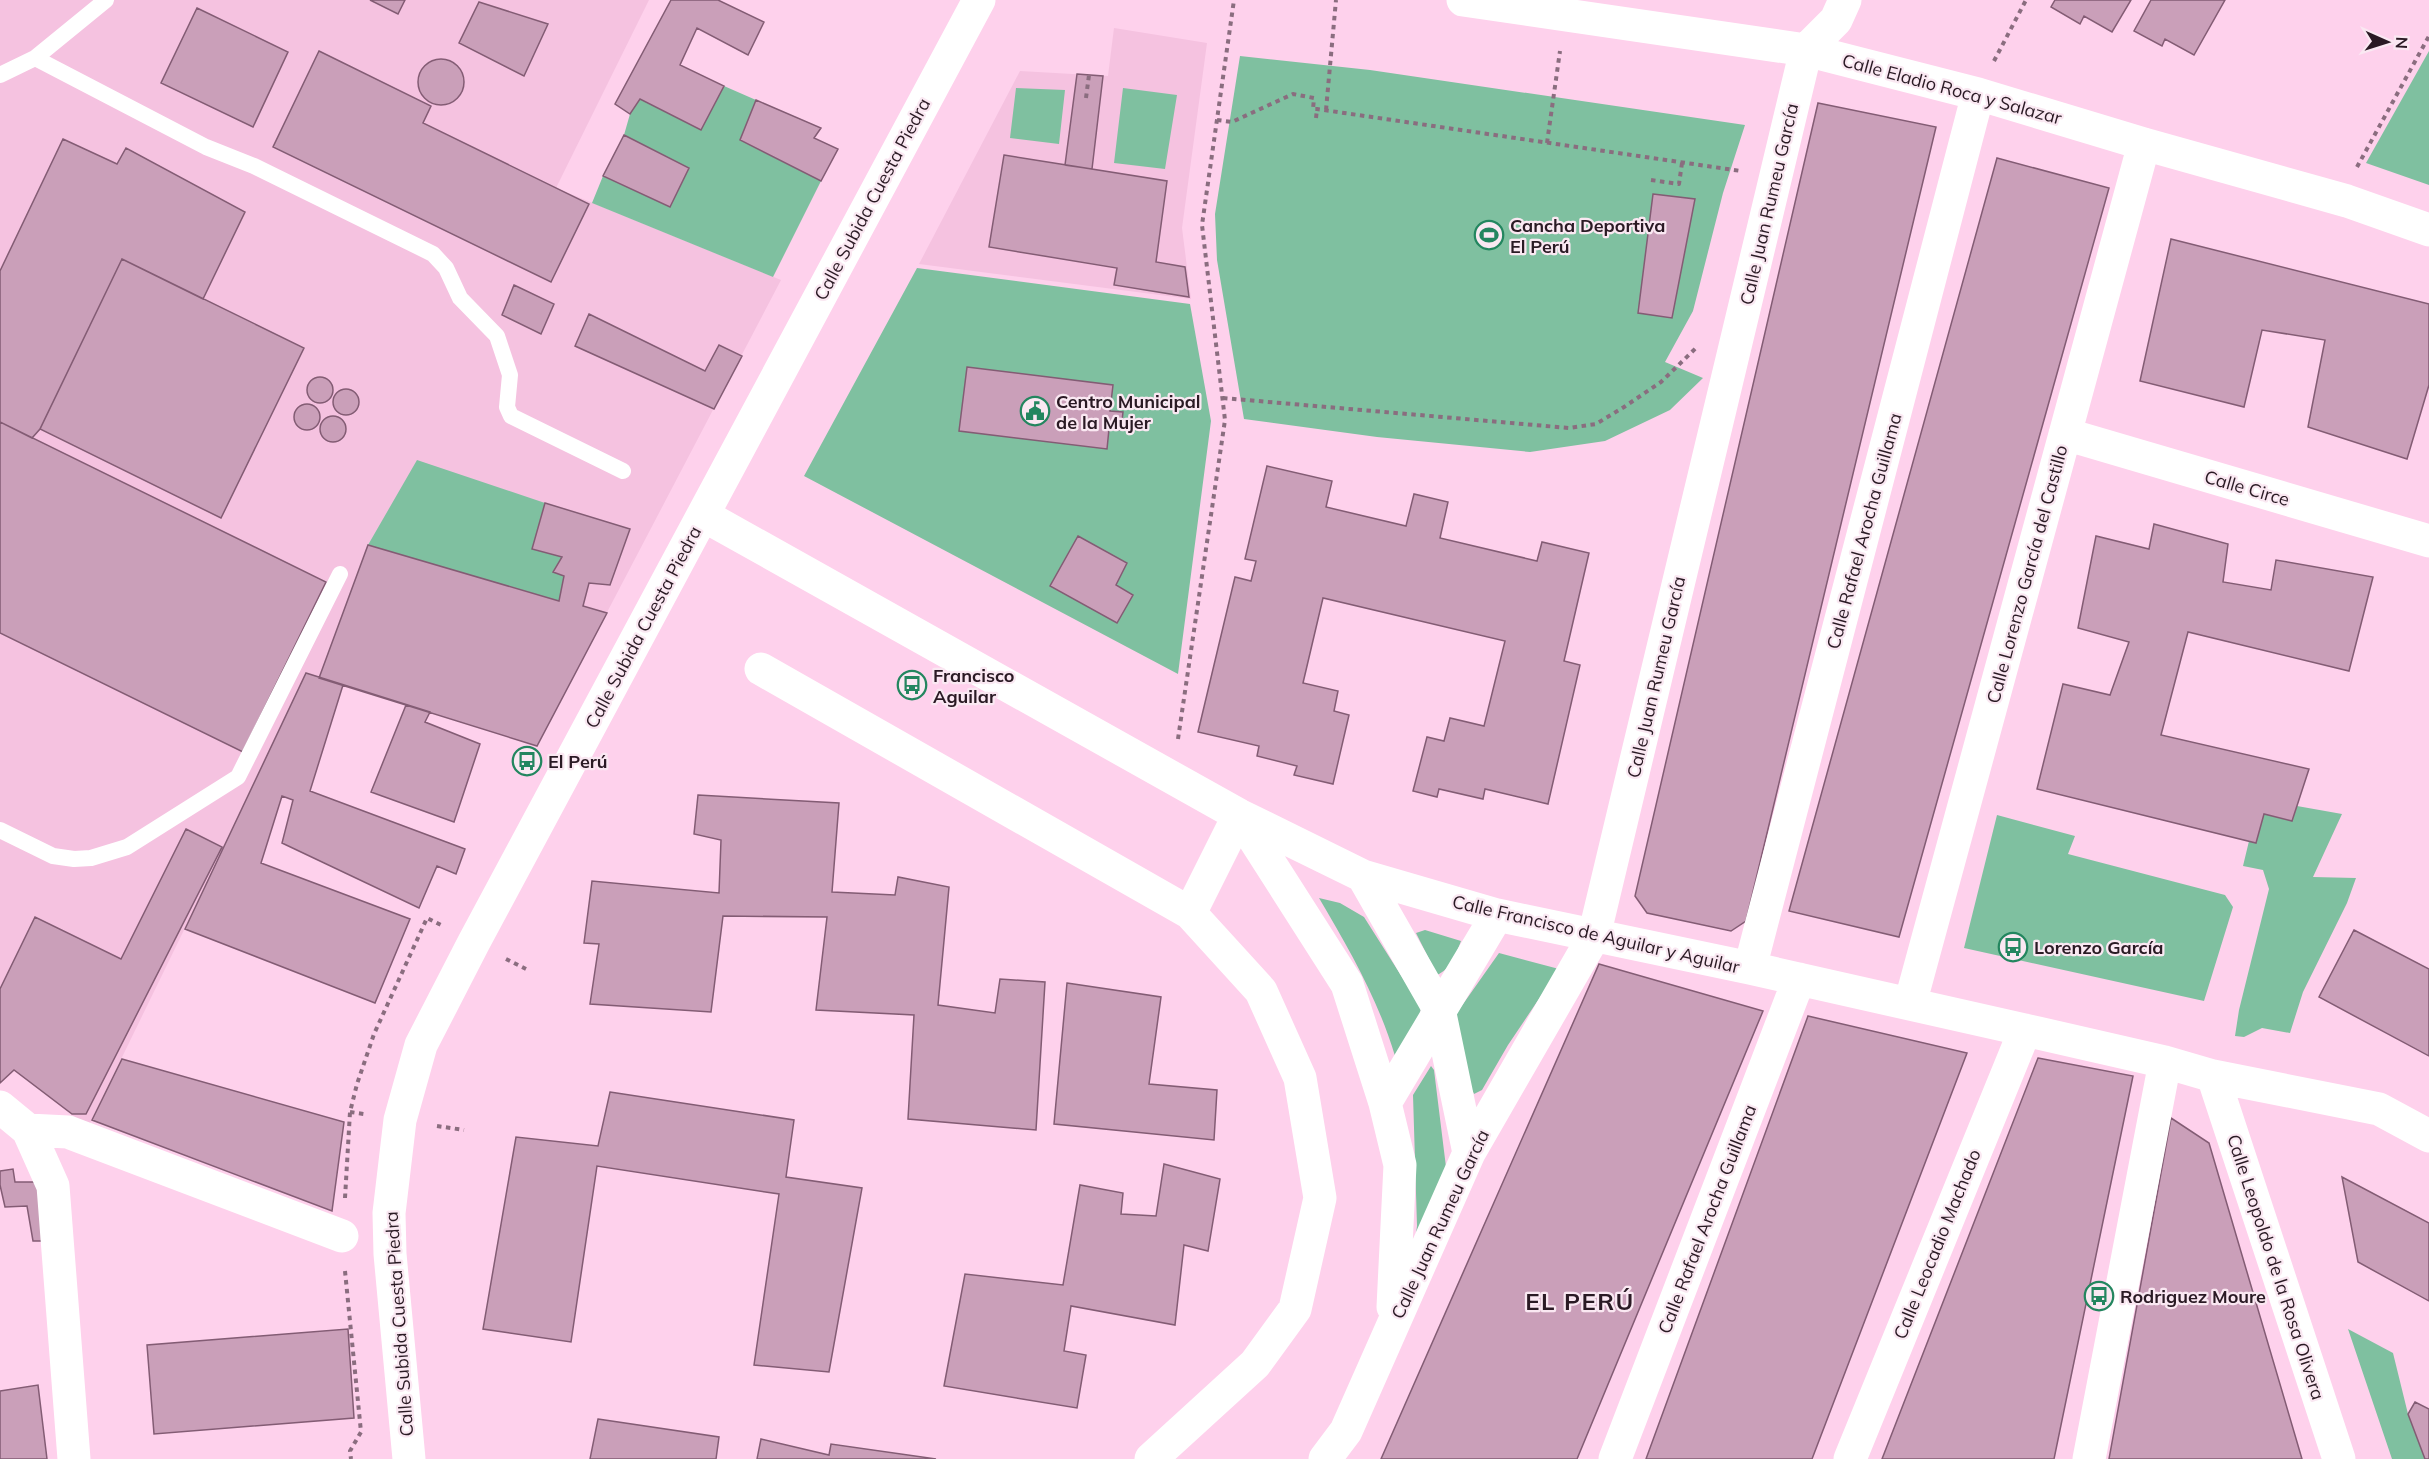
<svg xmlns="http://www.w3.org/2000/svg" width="2429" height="1459" viewBox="0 0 2429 1459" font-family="Mulish,sans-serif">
	<rect width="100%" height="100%" fill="#fed1ec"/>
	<path fill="#f5c2e0" d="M0,0h649l-93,188 225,92 -244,466 -231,-72 -83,176 -135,277 -74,-57 -14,13z
		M1114,28l93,15 -25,185 9,71 -272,-35 101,-193 88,5z"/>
	<path fill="#7fc0a0" d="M2429,51v134l-63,-22z
		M1240,56l130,14 375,55 -22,68 -30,118 -28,51 38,16 -33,32 -65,31 -75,11 -153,-15 -133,-18 -27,-159 -2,-46z
		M724,86l32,14 -16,40 81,41 -48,96 -181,-74 11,-27 67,31 19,-39 -65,-33 6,-21 10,-15 61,30z
		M1016,88l49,2 -6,54 -49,-6z
		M1123,88l54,7 -12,74 -51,-6z
		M917,268l273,36 21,117 -33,253 -374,-198z
		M417,460l128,43 -13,46 30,8 -9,15 11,4 -5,25 -191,-56z
		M2297,806l45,8 -29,63 43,1 -9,25 -44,89 -13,41 -28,-5 -18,9 -9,-1 4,-26 30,-121 -6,-19 -20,-4 6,-25 7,1 8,-28 28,7z
		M1997,815l78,21 -7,18 157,41 8,12 -29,94 -240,-53z
		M1319,898l21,5 24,14 57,90 -2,15 -24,34c-17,-57 -46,-107 -76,-158z
		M1425,930l36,11c-5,13 -10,28 -24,34l-21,-42z
		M1499,953l60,16 -51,76 -26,45 -8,4 -4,-8 -14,-72z
		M1431,1066l3,4 12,97 -32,81 3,-22 -4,-131z
		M2348,1329l45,24 15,61 17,45h-33z"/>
	<path fill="#ca9fb9" stroke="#835c74" stroke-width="1.5" d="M370,0h35l-7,14z
		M671,0h47l46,22 -16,33 -51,-27 -17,37 44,21 -23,44 -61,-31 -10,15 -15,-10z
		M2055,0h76l-19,32 -28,-16 -4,8 -29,-17z
		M2151,0h74l-31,55 -29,-16 -3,7 -28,-15z
		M479,2l69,22 -24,52 -65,-33z
		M197,8l91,44 -35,75 -92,-44z
		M319,51l112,55 -8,17 166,81 -38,78 -278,-135z
		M418 82a23 23 0 1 1 46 0a23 23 0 1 1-46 0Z
		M1077,74l26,2 -11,93 -27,-4z
		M756,100l65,28 -7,10 24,11 -17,32 -81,-41z
		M1818,103l118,24 -190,794 -15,10 -84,-18 -12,-17z
		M624,135l65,33 -19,39 -67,-31z
		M63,139l54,25 9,-16 119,64 -42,87 -81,-40 -82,170 -8,9 -32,-16v-151z
		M1004,155l163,26 -11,81 29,5 4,30 -75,-12 3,-17 -128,-21z
		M1997,158l112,30 -210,749 -110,-26z
		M1653,194l42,5 -23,119 -34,-5z
		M2171,239l258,65v81l-22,74 -99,-32 17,-87 -63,-10 -18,77 -104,-26z
		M122,259l182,89 -83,170 -181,-89z
		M514,285l40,19 -13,30 -39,-19z
		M589,314l116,57 14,-26 23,11 -28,53 -139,-63z
		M967,367l146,18 -3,26 13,1 -2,18 -12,-1 -2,20 -148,-18z
		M307 390a13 13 0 1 1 26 0a13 13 0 1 1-26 0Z
		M333 402a13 13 0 1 1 26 0a13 13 0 1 1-26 0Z
		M294 417a13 13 0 1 1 26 0a13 13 0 1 1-26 0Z
		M320 429a13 13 0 1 1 26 0a13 13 0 1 1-26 0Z
		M0,422l326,160 -83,170 -243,-119z
		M1267,466l65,15 -6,26 80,19 8,-32 34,8 -8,36 97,23 5,-19 47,11 -25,108 16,4 -32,139 -63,-15 -2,10 -44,-10 -2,8 -24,-6 14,-54 17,4 6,-23 34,8 21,-85 -182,-43 -20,85 35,8 -4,20 15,4 -16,69 -39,-9 3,-9 -40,-10 2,-10 -61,-14 37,-155 16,4 5,-20 -11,-2z
		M545,503l85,26 -20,56 -21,-2 -6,23 24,7 -70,133 -218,-68 49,-133 191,56 5,-25 -11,-4 9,-15 -30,-8z
		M2154,524l74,20 -5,38 48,8 5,-30 97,17 -24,94 -161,-39 -27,103 148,34 -17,52 -28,-7 -8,29 -219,-54 26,-105 47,11 19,-53 -51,-14 18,-92 53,13z
		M1078,536l49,27 -11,22 17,10 -16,28 -67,-37z
		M306,673l124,39 -5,10 55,22 -26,78 -83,-30 35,-87 -63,-20 -33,106 155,58 -9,25 -19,-8 -18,42 -137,-65 11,-43 -11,-4 -21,67 149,56 -35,84 -190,-74z
		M698,795l141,8 -7,89 63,3 3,-18 51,10 -11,118 57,8 5,-34 45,3 -9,148 -128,-11 6,-104 -98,-5 11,-93 -104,-1 -12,96 -121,-8 9,-60 -15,-1 8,-62 127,12 2,-53 -27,-6z
		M186,829l36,18 -136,267h-14l-58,-44 -14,13v-94l35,-72 86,42z
		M2354,930l75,39v87l-110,-59z
		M1599,964l164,47 -186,448h-196z
		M1067,983l94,14 -12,87 68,6 -3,50 -160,-16z
		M1808,1016l159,37 -155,406h-166z
		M2038,1058l95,18 -79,383h-172z
		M122,1059l222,63 -12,89 -240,-91z
		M610,1092l184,28 -8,57 76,11 -33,184 -75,-7 25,-171 -182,-28 -26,176 -88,-13 33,-192 82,9z
		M2171,1118l38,25 93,316h-193z
		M1164,1164l56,15 -12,72 -24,-6 -9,80 -104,-19 -7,45 22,4 -9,53 -133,-22 21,-112 98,11 17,-100 43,8 -2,21 35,2z
		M13,1169l2,13h27l4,59h-13l-6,-35 -22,1 -5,-22v-14z
		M2342,1177l87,46v78l-71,-39z
		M348,1329l6,89 -200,16 -7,-89z
		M38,1385l9,74h-47v-68z
		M2415,1402l14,7v50h-4l-17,-45z
		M598,1419l121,18 -3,22h-126z
		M761,1439l68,16 2,-11 105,15h-179z"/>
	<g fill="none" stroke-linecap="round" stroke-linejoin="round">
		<path stroke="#8a6d7f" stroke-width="4" stroke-dasharray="4.5 4.5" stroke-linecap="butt" d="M1994,61l32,-61
			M1086,98l3,-23
			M1326,110l10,-110
			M1316,118l1,-9
			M1217,120l15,2 61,-28 21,4 -1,11h4l424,62
			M1547,143l13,-92
			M2357,167l72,-131
			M1651,180l28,4 3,-21
			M1223,398l346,30 27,-4 28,-17 37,-25 35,-34
			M1178,739l47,-319 -23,-195 32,-225
			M506,959l20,10
			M350,1112l14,2
			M437,1126l27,4
			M345,1198l5,-86 7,-28 17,-50 53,-116 14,7
			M345,1271l16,161 -11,19 1,8"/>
		<path stroke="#fff" stroke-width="16" d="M35,58l171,89 48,19 179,88 13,14 14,30 37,38 13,39 -3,32 4,9 112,55
			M0,75l35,-17 71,-58
			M0,830l53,26 21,3 17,-1 36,-11 111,-70 102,-203"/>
		<path stroke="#fff" stroke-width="33" d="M1463,0l343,50 172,44 166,50 203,57 82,29
			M2065,434l364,107
			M703,515l536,300 124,61 134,39 253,53 275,62 140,32 48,14 166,33 50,27
			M761,669l429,244 71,78 39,87 20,120 -25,111 -40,55 -104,95
			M1239,815l108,169 38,119 15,62 -7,142
			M1363,876l76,133 30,144
			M1190,913l49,-98
			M1750,968l228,-874
			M1910,1004l234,-860
			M2213,1076l126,383
			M1385,1103l112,-188
			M0,1107l28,23 25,56 21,273
			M28,1130l40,2 274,104
			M409,1459l-19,-205 -1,-41 11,-93 21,-75 53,-103 505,-942
			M1325,1459l21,-28 123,-278 125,-217 212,-886 30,-30 9,-20
			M1615,1459l184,-480
			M1850,1459l175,-429
			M2089,1459l76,-397"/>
	</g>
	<defs>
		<g id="stadium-ring" transform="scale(1.5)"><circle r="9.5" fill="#fae8f2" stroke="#23865f" stroke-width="1.5"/><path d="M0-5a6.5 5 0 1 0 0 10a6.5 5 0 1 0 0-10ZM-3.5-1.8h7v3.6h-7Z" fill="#23865f"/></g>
		<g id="civic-ring" transform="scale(1.5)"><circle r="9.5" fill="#fae8f2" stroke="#23865f" stroke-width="1.5"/><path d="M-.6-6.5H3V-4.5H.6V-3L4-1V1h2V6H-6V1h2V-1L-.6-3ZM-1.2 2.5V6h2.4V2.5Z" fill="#23865f"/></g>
		<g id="bus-ring" transform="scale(1.5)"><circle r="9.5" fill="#fae8f2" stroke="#23865f" stroke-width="1.5"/><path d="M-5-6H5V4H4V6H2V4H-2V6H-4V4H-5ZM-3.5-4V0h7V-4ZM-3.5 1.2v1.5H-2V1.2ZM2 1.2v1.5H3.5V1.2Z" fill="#23865f"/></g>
	</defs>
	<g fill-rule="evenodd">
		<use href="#stadium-ring" x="1489" y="235"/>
		<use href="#civic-ring" x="1035" y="411"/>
		<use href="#bus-ring" x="912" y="685"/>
		<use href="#bus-ring" x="527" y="761"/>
		<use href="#bus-ring" x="2013" y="947"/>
		<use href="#bus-ring" x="2099" y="1296"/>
	</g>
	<g text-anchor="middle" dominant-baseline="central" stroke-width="4.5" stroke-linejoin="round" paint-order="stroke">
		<g font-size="18" fill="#2a1a24" stroke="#fae8f2">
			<text transform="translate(1952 89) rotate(15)">Calle Eladio Roca y Salazar</text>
			<text transform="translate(872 199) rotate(-62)">Calle Subida Cuesta Piedra</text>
			<text transform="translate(1769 204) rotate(-77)">Calle Juan Rumeu García</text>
			<text transform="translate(2247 488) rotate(16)">Calle Circe</text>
			<text transform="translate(1864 531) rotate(-75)">Calle Rafael Arocha Guillama</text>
			<text transform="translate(2027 574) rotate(-75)">Calle Lorenzo García del Castillo</text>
			<text transform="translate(643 627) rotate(-62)">Calle Subida Cuesta Piedra</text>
			<text transform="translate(1656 677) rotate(-77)">Calle Juan Rumeu García</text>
			<text transform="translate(1596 934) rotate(13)">Calle Francisco de Aguilar y Aguilar</text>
			<text transform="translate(1707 1219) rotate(-69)">Calle Rafael Arocha Guillama</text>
			<text transform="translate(1440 1224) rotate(-65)">Calle Juan Rumeu García</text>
			<text transform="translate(1937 1244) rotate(-68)">Calle Leocadio Machado</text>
			<text transform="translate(2276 1267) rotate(72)">Calle Leopoldo de la Rosa Olivera</text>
			<text transform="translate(399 1324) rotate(-94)">Calle Subida Cuesta Piedra</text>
		</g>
		<g font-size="18" font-weight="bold" fill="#2a1a24" stroke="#fae8f2" text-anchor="start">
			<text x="1510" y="225">Cancha Deportiva<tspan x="1510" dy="21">El Perú</tspan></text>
			<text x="1056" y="401">Centro Municipal<tspan x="1056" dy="21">de la Mujer</tspan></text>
			<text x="933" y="675">Francisco<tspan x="933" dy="21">Aguilar</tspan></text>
			<text x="548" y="761">El Perú</text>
			<text x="2034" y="947">Lorenzo García</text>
			<text x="2120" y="1296">Rodriguez Moure</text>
		</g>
		<g font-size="24" font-weight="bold" letter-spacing="1.5" fill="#2a1a24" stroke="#fae8f2">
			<text x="1580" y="1301">EL PERÚ</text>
		</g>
	</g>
	<g transform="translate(2387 42) rotate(93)" stroke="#fae8f2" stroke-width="4.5" paint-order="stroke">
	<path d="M0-4.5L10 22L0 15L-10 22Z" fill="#2a1a24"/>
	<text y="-9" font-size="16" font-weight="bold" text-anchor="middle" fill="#2a1a24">N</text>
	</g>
</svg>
